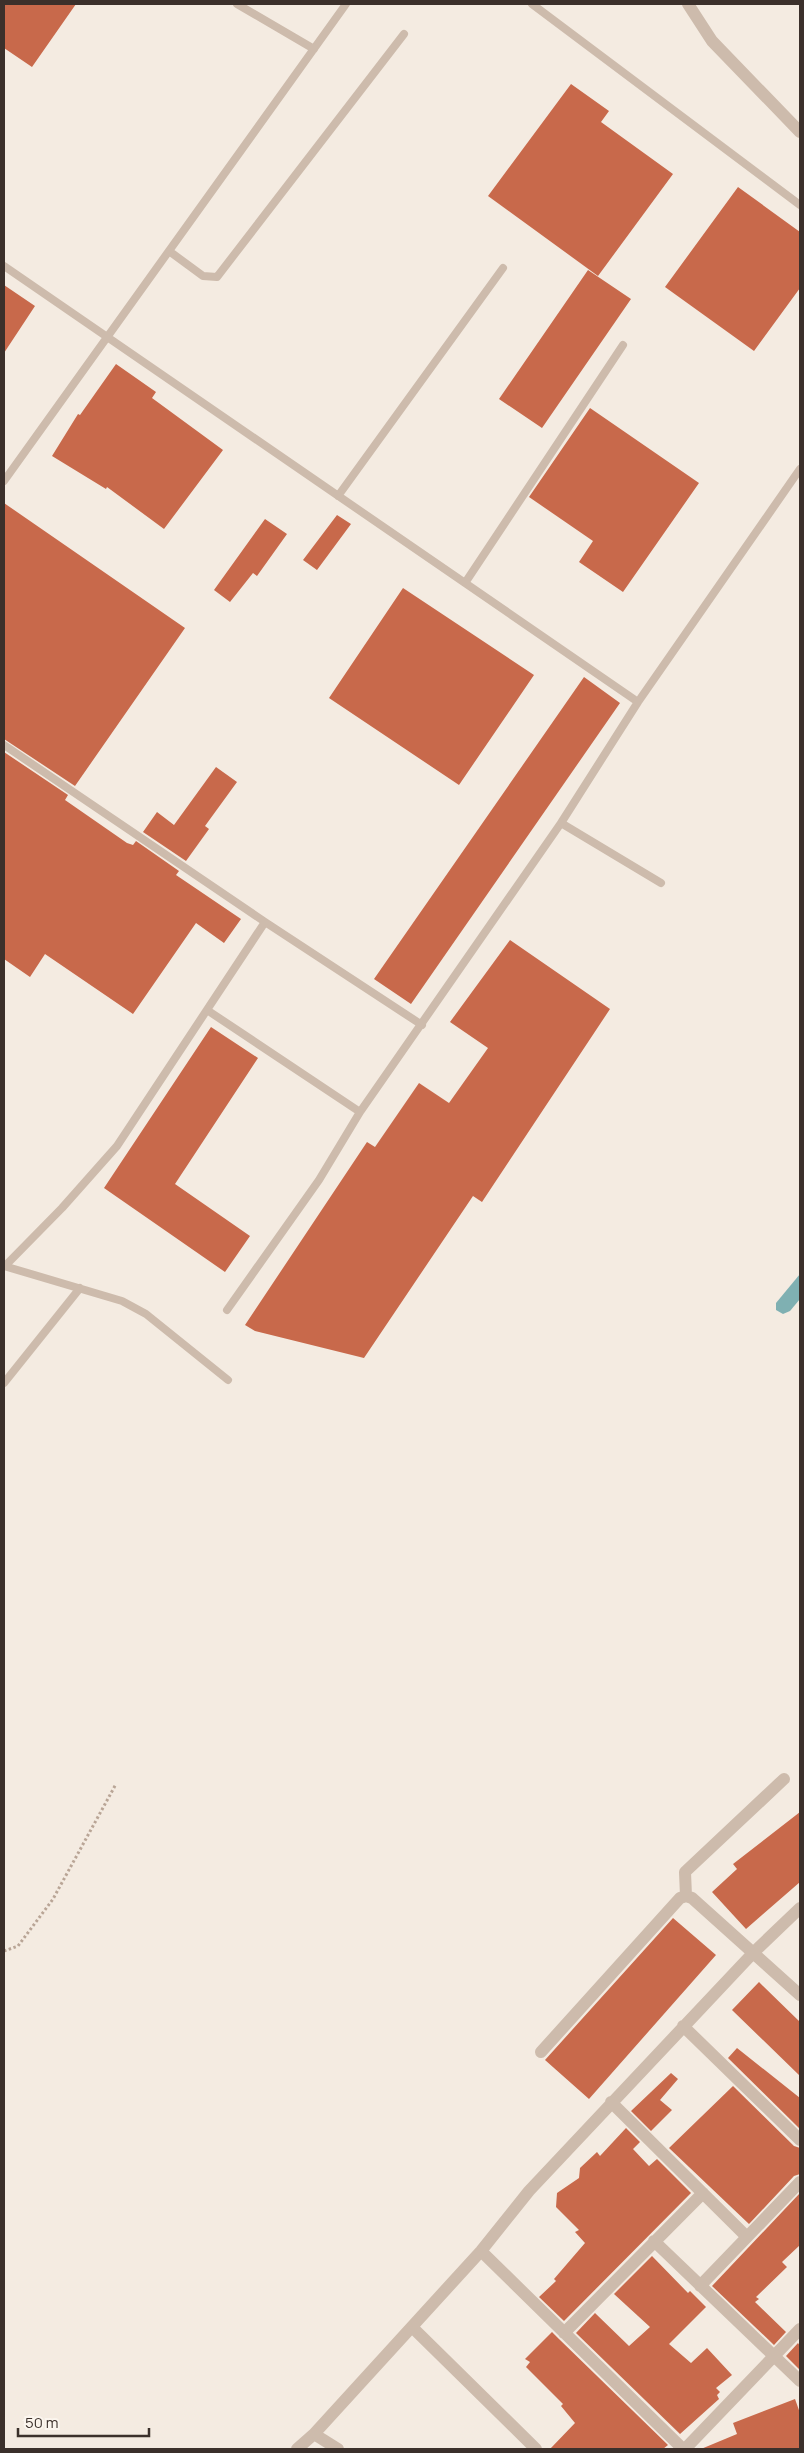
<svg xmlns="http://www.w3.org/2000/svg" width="804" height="2453" viewBox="0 0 804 2453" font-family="Manrope,sans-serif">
	<rect width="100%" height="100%" fill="#f4ebe1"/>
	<path fill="#7fb0b2" d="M800,1274v25l-10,12 -7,3 -7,-4v-7z"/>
	<path fill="#c8694b" d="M4,4h72l-44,63 -28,-19z
		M571,84l38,27 -8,11 72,52 -75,102 -110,-80z
		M738,187l62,45v56l-46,63 -89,-64z
		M588,270l43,29 -89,129 -43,-29z
		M4,285l31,21 -31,47z
		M116,364l40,28 -4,6 71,52 -59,79 -57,-42 -1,2 -54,-33 26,-42 2,1z
		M590,408l109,75 -76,109 -44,-30 14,-21 -64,-44z
		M4,503l181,125 -110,158 -71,-47z
		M337,515l14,9 -34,46 -14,-10z
		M265,519l22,15 -30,42 -4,-3 -23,29 -16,-12z
		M403,588l131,87 -75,110 -130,-87z
		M584,677l36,26 -209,301 -37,-25z
		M4,752l64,43 -3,5 62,43 6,2 3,-4 43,30 -3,4 65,44 -17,24 -28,-20 -63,91 -88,-60 -15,23 -26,-18z
		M216,767l21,15 -32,44 4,3 -23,32 -43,-29 14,-20 17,13z
		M510,940l100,69 -128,193 -9,-6 -109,162 -109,-27 -10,-6 122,-183 8,5 44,-64 30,20 39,-55 -38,-26z
		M211,1027l47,31 -83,126 75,52 -25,36 -121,-84z
		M800,1812v70l-54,47 -34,-37 25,-23 -4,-5z
		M673,1918l43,37 -127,144 -44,-39z
		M759,1982l41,40v54l-68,-66z
		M737,2048l63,50v31l-72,-71z
		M671,2073l7,6 -18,21 12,10 -21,21 -20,-20z
		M733,2086l61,60 6,2v26l-6,2 -45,48 -80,-76z
		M626,2128l14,14 -7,7 16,17 8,-7 34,34 -127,128 -25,-24 17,-16 -2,-2 31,-36 -10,-11 4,-2 -23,-23 1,-14 22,-15 1,-10 17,-16 3,4z
		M800,2193v52l-18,17 5,5 -31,30 3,2 -4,3 31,30 -12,13 -62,-59z
		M652,2256l36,37 2,-2 16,16 -37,37 22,19 16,-15 25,27 -16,13 4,4 -3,3 2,4 -39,35 -104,-101 19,-20 34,33 21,-19 -36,-33z
		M552,2332l7,7 109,106 -5,4h-113l25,-26 -14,-17 2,-2 -37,-37 4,-5 -5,-3z
		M798,2343l2,3v24l-14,-14z
		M795,2399l5,14v36h-99l36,-15 -4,-11z"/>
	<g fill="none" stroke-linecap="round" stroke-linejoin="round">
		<path stroke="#b9a596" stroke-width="3" stroke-dasharray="2.5 2.5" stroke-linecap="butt" d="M4,1951l14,-5 35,-47 63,-115"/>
		<path stroke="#cdbbac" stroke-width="8" d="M237,4l77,45
			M532,4l268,201
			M169,251l34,25 14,1 187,-243
			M4,266l634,436
			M4,481l342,-477
			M338,496l165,-228
			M465,583l158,-238
			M4,745l261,177 157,103
			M561,823l100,60
			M207,1010l153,102
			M4,1266l118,35 24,13 82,66
			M5,1266l57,-58 55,-62 148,-224
			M227,1310l92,-130 41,-68 201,-289 77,-121 162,-233
			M4,1383l76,-95"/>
		<path stroke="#cdbbac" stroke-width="12" d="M688,4l24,37 88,91
			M686,1896l-1,-24 99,-93
			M683,2026l117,114
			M541,2052l139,-154 6,-2 6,2 108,97
			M611,2102l136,135
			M654,2241l146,140
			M481,2251l202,198
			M700,2286l100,-104
			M412,2327l124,122
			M564,2333l139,-140
			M314,2434l24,15
			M297,2449l17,-15 167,-183 48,-60 225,-239 46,-44
			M685,2449l115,-120"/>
	</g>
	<rect width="804" height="2453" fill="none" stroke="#3b302b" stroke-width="10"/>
	<path d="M18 2428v8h131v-8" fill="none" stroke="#3b302b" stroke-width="2.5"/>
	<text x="25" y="2428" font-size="15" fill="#3b302b" stroke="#fbf5ee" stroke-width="4" paint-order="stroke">50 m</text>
</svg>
